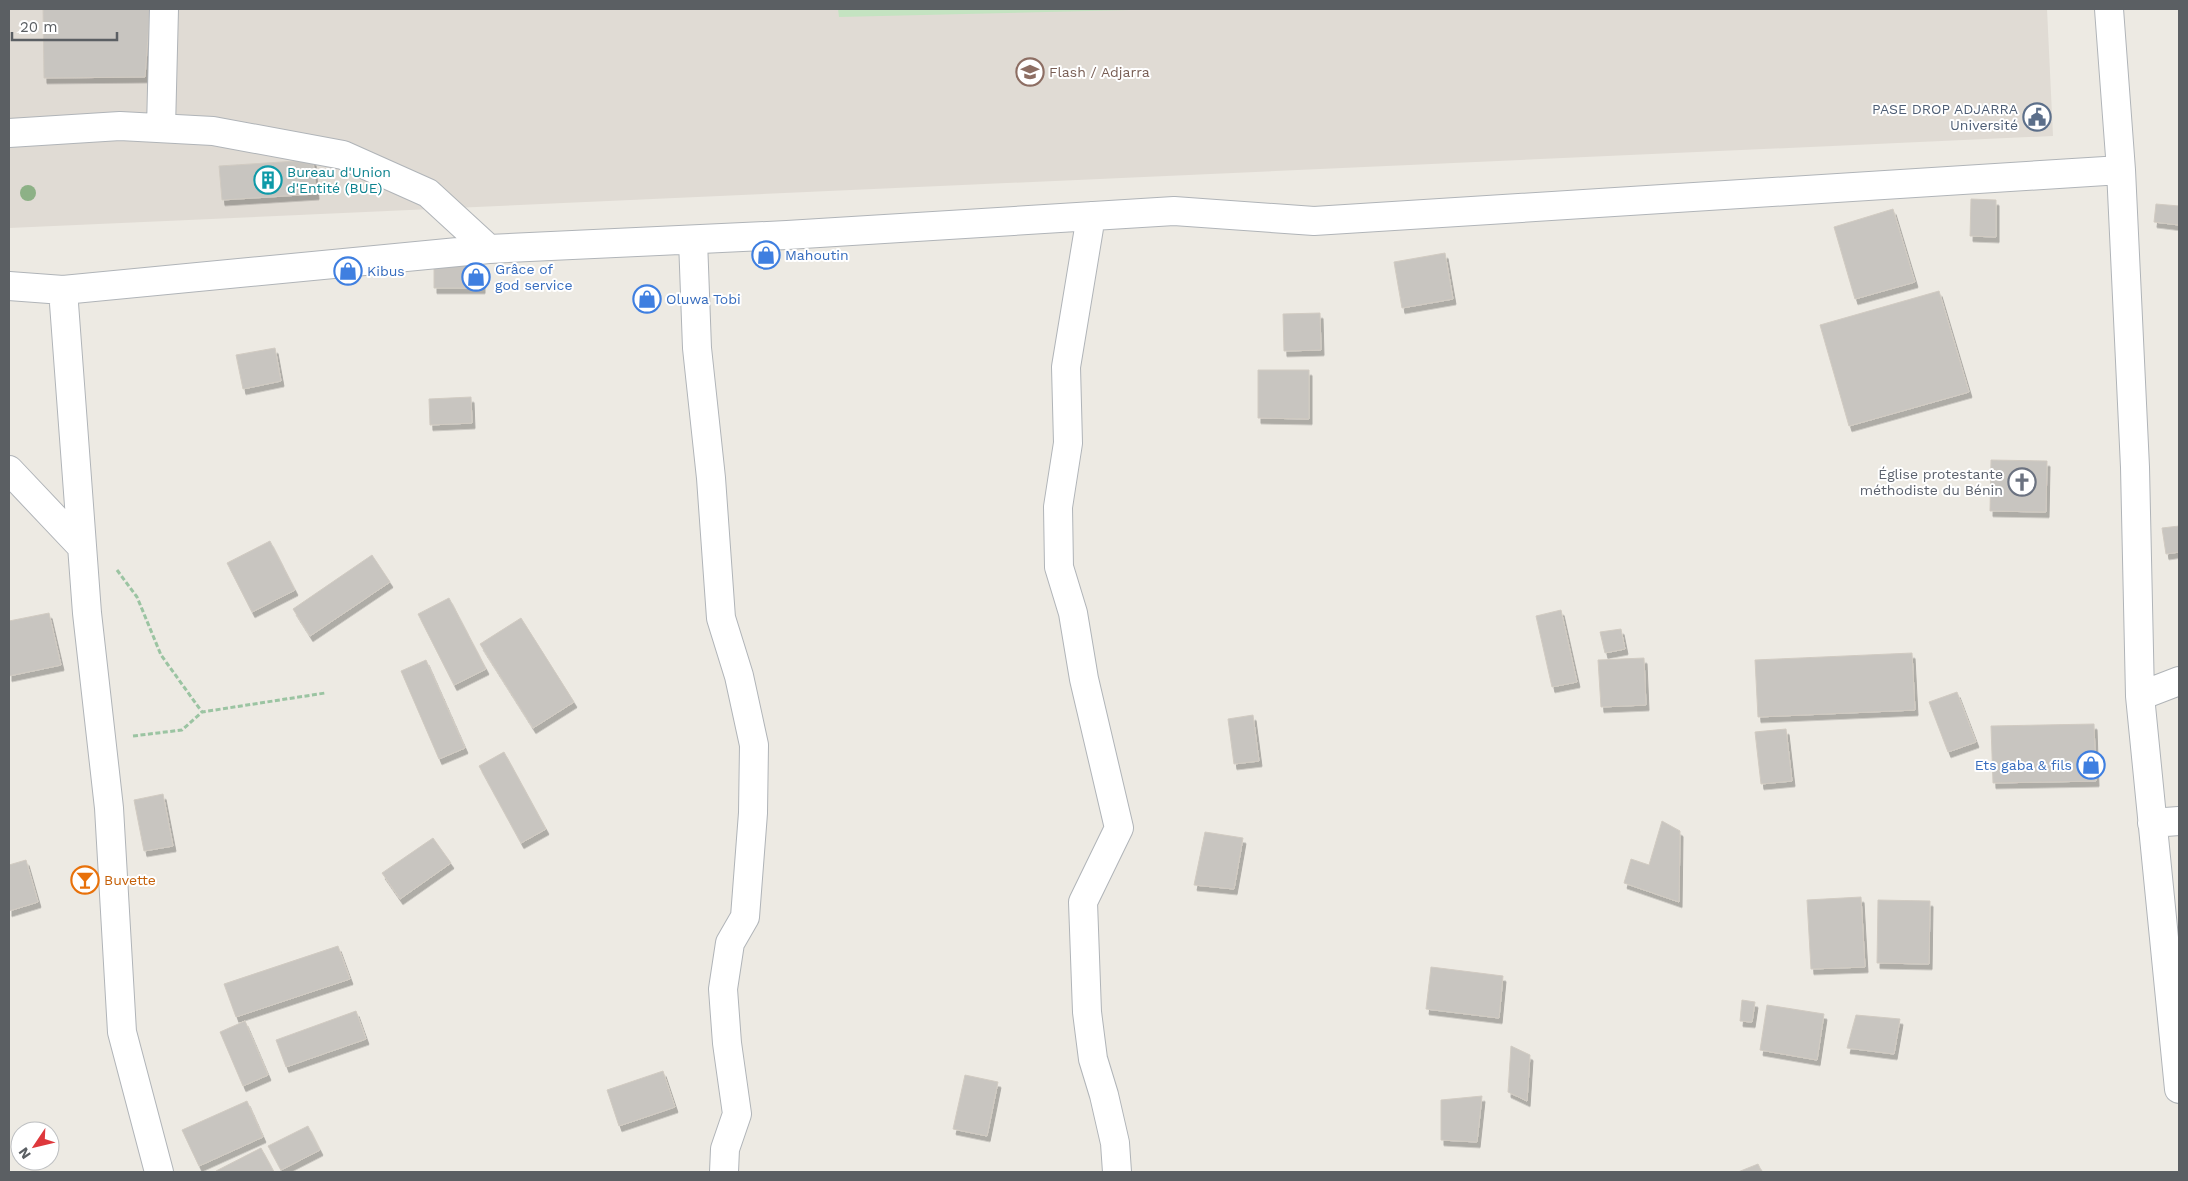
<svg xmlns="http://www.w3.org/2000/svg" width="2188" height="1181" viewBox="0 0 2188 1181" font-family="'Work Sans',sans-serif">
	<defs>
		<filter id="shadow"><feDropShadow dx="3" dy="5.5" stdDeviation="0" flood-color="#0004"/></filter>
	</defs>
	<rect width="100%" height="100%" fill="#edeae3"/>
	<path fill="#e0dbd4" d="M9,9h2038l6,127 -2044,92z"/>
	<path fill="#c4e3c1" d="M838,9h333l-332,8z"/>
	<path fill="#c8c5c0" stroke="#d1cbc2" filter="url(#shadow)" d="M43,9h107l-5,68 -101,1z
		M313,160l3,34 -94,6 -3,-34z
		M1971,199l25,1v37l-26,-1z
		M2156,204l23,2v19l-25,-3z
		M1893,209l22,73 -60,17 -21,-72z
		M1445,253l8,46 -51,9 -8,-46z
		M434,264h48v24h-48z
		M1939,291l30,101 -120,34 -29,-101z
		M1320,313l1,37 -37,1 -1,-37z
		M275,348l6,33 -38,8 -7,-34z
		M1258,370h51v49l-51,-1z
		M471,397l1,26 -42,2 -1,-26z
		M1991,460l56,1 -1,51 -56,-1z
		M2179,526v26l-13,2 -4,-26z
		M270,541l25,49 -43,22 -25,-49z
		M372,555l18,27 -80,54 -17,-27z
		M449,598l37,71 -32,16 -36,-71z
		M1561,610l16,72 -25,5 -16,-71z
		M49,613l12,52 -52,11v-55z
		M521,618l53,84 -41,26 -53,-84z
		M1621,629l4,20 -20,4 -5,-21z
		M1912,653l3,57 -157,7 -3,-57z
		M1644,658l2,47 -45,2 -3,-47z
		M426,660l39,88 -26,11 -38,-88z
		M1957,692l19,50 -28,10 -19,-50z
		M1253,715l6,46 -25,3 -6,-45z
		M2094,724l2,57 -103,2 -2,-57z
		M1786,729l6,52 -31,3 -6,-52z
		M504,752l42,77 -25,14 -42,-77z
		M163,794l10,52 -29,5 -10,-51z
		M1662,821l18,10 -1,71 -55,-19 7,-24 18,6z
		M1205,832l38,6 -9,51 -40,-4z
		M433,838l18,25 -51,36 -18,-26z
		M26,860l12,42 -29,9v-46z
		M1861,897l4,70 -54,2 -4,-69z
		M1878,900l52,1 -1,63 -52,-1z
		M338,946l12,33 -114,38 -12,-33z
		M1431,967l72,9 -4,42 -73,-9z
		M1742,1000l13,2 -3,20 -12,-1z
		M1767,1005l57,9 -7,46 -57,-10z
		M356,1011l10,28 -80,28 -10,-27z
		M1856,1015l44,4 -6,35 -47,-6z
		M245,1021l23,54 -25,11 -23,-54z
		M1511,1046l19,9 -3,46 -19,-9z
		M663,1071l12,36 -56,19 -12,-36z
		M965,1075l33,7 -11,54 -34,-7z
		M1482,1096l-5,46 -36,-2v-40z
		M247,1101l16,36 -64,29 -17,-36z
		M308,1126l12,24 -39,20 -13,-24z
		M261,1148l13,24h-57l-1,-1z
		M1758,1164l4,8h-24z"/>
	<g fill="none" stroke-linecap="round" stroke-linejoin="round">
		<g stroke="#b0b4b8" stroke-width="30">
			<path id="minor" d="M2109,9l12,161 14,297 5,229 39,393
				M161,128l3,-119
				M9,133l111,-7 93,5 130,24 85,38 61,56
				M1091,216l-25,151 2,76 -10,64 1,60 14,46 11,66 35,149 -36,74 4,110 6,47 11,36 11,48 2,29
				M693,240l4,108 14,130 10,140 18,58 15,69 -1,68 -8,104 -15,26 -7,46 4,54 10,71 -12,35 -1,23
				M9,286l54,4 426,-41 298,-14 387,-24 140,10 807,-51
				M63,290l24,323 22,195 13,224 37,140
				M9,470l72,76
				M2140,696l39,-15
				M2152,823l27,-2"/>
		</g>
		<path stroke="#9bc4a2" stroke-width="3" stroke-dasharray="5 2.5" stroke-linecap="butt" d="M117,570l20,27 24,58 41,57
			M133,736l49,-6 20,-18 123,-19"/>
		<use href="#minor" stroke="#fff" stroke-width="28"/>
	</g>
	<circle fill="#8db186" cx="28" cy="193" r="8"/>
	<defs>
		<g id="university-ring" transform="scale(1.4375)"><circle r="9.5" fill="#fff" stroke="#8d6e63" stroke-width="1.5"/><path d="M0-5L7-2L0 1L-7-2ZM-4 1L0 2.5L4 1V4Q0 6-4 4Z" fill="#8d6e63"/></g>
		<g id="civic-ring" transform="scale(1.4375)"><circle r="9.5" fill="#fff" stroke="#5c6f8a" stroke-width="1.5"/><path d="M-.6-6.5H3V-4.5H.6V-3L4-1V1h2V6H-6V1h2V-1L-.6-3ZM-1.2 2.5V6h2.4V2.5Z" fill="#5c6f8a"/></g>
		<g id="building-ring" transform="scale(1.4375)"><circle r="9.5" fill="#fff" stroke="#0f9aa8" stroke-width="1.5"/><path d="M-4-6H4V6H1V3H-1V6H-4ZM-2.5-4.3h1.7v1.8h-1.7ZM.8-4.3h1.7v1.8H.8ZM-2.5-1h1.7V.8h-1.7ZM.8-1h1.7V.8H.8Z" fill="#0f9aa8"/></g>
		<g id="shop-ring" transform="scale(1.4375)"><circle r="9.5" fill="#fff" stroke="#3f7fe0" stroke-width="1.5"/><path d="M-5-2.5h2.3a2.7 3.5 0 0 1 5.4 0H5L5.5 6h-11ZM-1.5-2.5h3a1.5 2.3 0 0 0-3 0Z" fill="#3f7fe0"/></g>
		<g id="church-ring" transform="scale(1.4375)"><circle r="9.5" fill="#fff" stroke="#6b7280" stroke-width="1.5"/><path d="M-1.2-6h2.4v3.5h3.3v2.4h-3.3V6h-2.4V-.1h-3.3v-2.4h3.3Z" fill="#6b7280"/></g>
		<g id="bar-ring" transform="scale(1.4375)"><circle r="9.5" fill="#fff" stroke="#e8710a" stroke-width="1.5"/><path d="M-6-5H6L.8 .8V4.5H3.5V6h-7V4.5H-.8V.8Z" fill="#e8710a"/></g>
	</defs>
	<g fill-rule="evenodd">
		<use href="#university-ring" x="1030" y="72"/>
		<use href="#civic-ring" x="2037" y="117"/>
		<use href="#building-ring" x="268" y="180"/>
		<use href="#shop-ring" x="766" y="255"/>
		<use href="#shop-ring" x="348" y="271"/>
		<use href="#shop-ring" x="476" y="277"/>
		<use href="#shop-ring" x="647" y="299"/>
		<use href="#church-ring" x="2022" y="482"/>
		<use href="#shop-ring" x="2091" y="765"/>
		<use href="#bar-ring" x="85" y="880"/>
	</g>
	<g text-anchor="middle" dominant-baseline="central" stroke-width="4" stroke-linejoin="round" paint-order="stroke">
		<g font-size="14" fill="#785e54" stroke="#fff" text-anchor="start">
			<text x="1049" y="72">Flash / Adjarra</text>
		</g>
		<g font-size="14" fill="#4e5e75" stroke="#fff" text-anchor="end">
			<text x="2018" y="109">PASE DROP ADJARRA<tspan x="2018" dy="16">Université</tspan></text>
		</g>
		<g font-size="14" fill="#0d838f" stroke="#fff" text-anchor="start">
			<text x="287" y="172">Bureau d'Union<tspan x="287" dy="16">d'Entité (BUE)</tspan></text>
		</g>
		<g font-size="14" fill="#366cbe" stroke="#fff" text-anchor="start">
			<text x="785" y="255">Mahoutin</text>
			<text x="495" y="269">Grâce of<tspan x="495" dy="16">god service</tspan></text>
			<text x="367" y="271">Kibus</text>
			<text x="666" y="299">Oluwa Tobi</text>
			<text x="2072" y="765" text-anchor="end">Ets gaba &amp; fils</text>
		</g>
		<g font-size="14" fill="#5b616d" stroke="#fff" text-anchor="end">
			<text x="2003" y="474">Église protestante<tspan x="2003" dy="16">méthodiste du Bénin</tspan></text>
		</g>
		<g font-size="14" fill="#c56008" stroke="#fff" text-anchor="start">
			<text x="104" y="880">Buvette</text>
		</g>
	</g>
	<rect width="2188" height="1181" fill="none" stroke="#5b5f63" stroke-width="20"/>
	<g transform="translate(35 1146) rotate(235)"><circle r="24" fill="#ffffff" stroke="#bdbfc1"/>
	<path d="M0-4L9 19L0 12L-9 19Z" fill="#de383c"/>
	<text y="-8" font-size="14" font-weight="bold" text-anchor="middle" fill="#5b5f63">N</text>
	</g>
	<path d="M12 32v8h105v-8" fill="none" stroke="#5b5f63" stroke-width="2.5"/>
	<text x="20" y="32" font-size="15" fill="#5b5f63" stroke="#ffffff" stroke-width="4" paint-order="stroke">20 m</text>
</svg>
